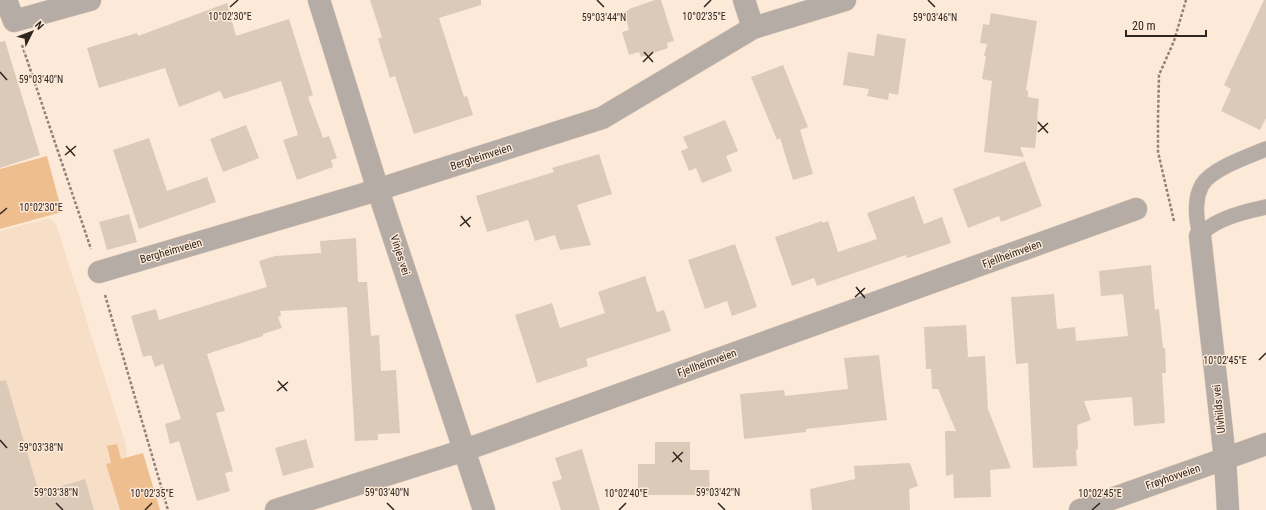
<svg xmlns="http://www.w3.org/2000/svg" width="1266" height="510" viewBox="0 0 1266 510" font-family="'Roboto Condensed',sans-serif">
	<rect width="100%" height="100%" fill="#fde9d8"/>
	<path fill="#f7dec7" d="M49,218l7,6 70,221 6,65h-132v-279z"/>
	<path fill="#efbe8e" d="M47,156l15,56 -62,17v-60z
		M117,444l4,15 22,-6 17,57h-40l-14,-46 5,-1 -4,-17z"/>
	<path fill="#dccab8" d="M370,0h111v5l-42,13 25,79 3,-1 6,19 -59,19 -19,-58 -5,2 -12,-39 4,-2z
		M655,0h6l13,41 -7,2 1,5 -27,9 -2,-5 -10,3 -7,-23 7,-2 -5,-18 5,-2v-1z
		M1264,0h2v118l-6,12 -39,-19 10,-22 -7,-4z
		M227,3l9,33 53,-17 24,76 -5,2 15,41 6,-2 8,22 -6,2 2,7 -36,13 -14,-40 15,-5 -17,-54 -57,18 -4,-8 -41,16 -14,-39 -66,20 -12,-40 50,-15 1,3z
		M991,13l46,8 -11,69 2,1v6l11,2 -2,20h1l-3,29 -15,-1 4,10 -40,-5 8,-71 -10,-2 4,-23h-2l3,-12 -7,-1 3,-19 6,1z
		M877,34l29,5 -8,56 -9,-2 -1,7 -21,-4 2,-7 -26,-4 5,-33 26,4z
		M5,41l35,114 -40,13v-126z
		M783,65l25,62 -8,3 13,44 -20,6 -13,-42 -3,2 -26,-63z
		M725,120l13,31 -12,5 6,15 -30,12 -6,-15 -7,3 -8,-20 7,-3 -5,-11z
		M246,125l13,33 -36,14 -13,-33z
		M149,138l18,53 40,-14 9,25 -77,27 -26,-79z
		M599,154l13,40 -35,11 14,40 -31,5 -5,-15 -20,6 -7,-21 -41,12 -11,-36 78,-24 -2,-4z
		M1025,161l17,45 -41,16 -2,-6 -31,12 -15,-39z
		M914,196l10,28 18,-7 9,26 -44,15 -1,-3 -89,31 -3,-8 -22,8 -17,-49 47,-16 1,2 5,-2 10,31 39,-13 -10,-26z
		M129,214l8,28 -30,8 -8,-28z
		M356,238l2,44h9l4,54 8,-1 2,36 15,-1 4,63 -22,1v6l-23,1 -8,-134 -67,4 1,5 -3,1 4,11 -19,6v2l-56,18 18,57 -9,2 17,58 -8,2 5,18 -33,10 -18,-60 -9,3 -5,-20 16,-5 -18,-55 -8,3 -4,-12 -8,2 -12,-41 25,-7 3,11 108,-33 -8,-26 16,-5 46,-3 -1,-12z
		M735,244l22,63 -25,9 -5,-15 -22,8 -17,-49z
		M1151,265l4,45 4,-1 4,39h2l1,25h-4l3,50 -31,3 -2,-29 -48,4 7,19 -14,5 1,24 -2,1 1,16 -44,2 -5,-105 -12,1 -5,-67 43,-3 3,35 18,-2 1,14 52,-5 -5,-42 -22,2 -2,-25z
		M645,276l12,36 7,-2 7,21 -85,28 2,7 -51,17 -22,-68 37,-12 8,25 45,-15 -7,-21z
		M966,325l2,32 17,-1 3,53 23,59 -21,2 1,27 -37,1 -1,-24 -7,2 -1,-45h11l-18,-42h-6l-1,-20h-5l-2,-42z
		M879,355l8,65 -81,9v3l-62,7 -4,-45 44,-4 1,6 63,-7 -4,-31z
		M6,380l33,113 46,-14 9,31h-94v-129z
		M306,439l8,28 -31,9 -8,-28z
		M655,442h35v28h19l1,25h-72v-31h17z
		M582,449l18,61h-39l-9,-28 10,-3 -7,-21z
		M910,463l8,23 -9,3 1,21h-98l-2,-21 45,-10 -1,-13z"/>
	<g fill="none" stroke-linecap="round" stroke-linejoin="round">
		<g stroke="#d8c6b7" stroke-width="16">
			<path id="lane" d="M1200,236c-2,-11 -5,-22 -3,-34 0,-5 3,-13 5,-17 9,-16 47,-29 64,-36
				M1200,236c12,-17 46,-25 66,-29"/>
		</g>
		<g stroke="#d8c6b7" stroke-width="23">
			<path id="street" d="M6,0l8,21 76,-21
				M319,0l59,190 106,320
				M744,0l9,28
				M1200,236l25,223 3,51
				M99,272l265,-78 238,-76 151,-90 92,-28
				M276,510l189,-60 671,-241
				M1080,510l186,-66"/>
		</g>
		<path stroke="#8f8277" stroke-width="2.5" stroke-dasharray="3 2" stroke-linecap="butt" d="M22,45l69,204
			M1174,221l-16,-69v-34l1,-43 15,-34 12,-41
			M105,295l63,215"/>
		<use href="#lane" stroke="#b5aca5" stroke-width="15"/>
		<use href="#street" stroke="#b5aca5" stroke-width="22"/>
	</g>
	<path fill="none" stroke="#2d2620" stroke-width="1.5" d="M597,0l7,7M928,0l7,7M230,7l8,-7M704,7l7,-7M644,52l9,10M643,62l10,-10M0,72l7,8M1038,122l10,11M1038,132l10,-9M66,146l9,10M65,155l11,-9M0,214l7,-6M461,216l9,11M460,226l11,-9M856,287l9,11M855,297l10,-9M1259,360l7,-7M278,381l9,10M277,391l11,-9M0,440l7,8M673,452l9,10M672,462l11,-10M56,503l7,7M387,503l7,7M718,503l7,7M145,510l7,-7M619,510l7,-7M1092,510l8,-7"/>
	<g text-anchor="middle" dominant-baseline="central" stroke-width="3" stroke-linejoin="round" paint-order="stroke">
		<g font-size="11" fill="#2d2620" stroke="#fde9d8">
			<text transform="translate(481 157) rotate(-18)">Bergheimveien</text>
			<text transform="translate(171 251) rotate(-16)">Bergheimveien</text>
			<text transform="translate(1012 254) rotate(-20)">Fjellheimveien</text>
			<text transform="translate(400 255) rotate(72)">Vinjes vei</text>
			<text transform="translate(707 363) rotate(-20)">Fjellheimveien</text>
			<text transform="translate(1219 409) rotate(-96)">Ulvhilds vei</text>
			<text transform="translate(1173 477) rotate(-19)">Frøyhovveien</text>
		</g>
	</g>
	<g font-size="10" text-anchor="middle" fill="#2d2620" stroke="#fde9d8" stroke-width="3" stroke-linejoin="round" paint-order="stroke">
		<text x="230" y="20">10°02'30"E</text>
		<text x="704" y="20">10°02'35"E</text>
		<text x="604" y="21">59°03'44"N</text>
		<text x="935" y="21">59°03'46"N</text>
		<text x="41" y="83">59°03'40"N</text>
		<text x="41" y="211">10°02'30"E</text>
		<text x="1225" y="364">10°02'45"E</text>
		<text x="41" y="451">59°03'38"N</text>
		<text x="56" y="496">59°03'38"N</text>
		<text x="387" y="496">59°03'40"N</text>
		<text x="718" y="496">59°03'42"N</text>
		<text x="152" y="497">10°02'35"E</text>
		<text x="626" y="497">10°02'40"E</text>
		<text x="1100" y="497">10°02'45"E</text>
	</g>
	<g transform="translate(32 32) rotate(48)" stroke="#fde9d8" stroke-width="3" paint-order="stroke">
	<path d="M0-3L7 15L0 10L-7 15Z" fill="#2d2620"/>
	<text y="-6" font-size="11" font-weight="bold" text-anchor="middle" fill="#2d2620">N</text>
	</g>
	<path d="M1126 30v6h80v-6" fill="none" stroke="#2d2620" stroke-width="2"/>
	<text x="1132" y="30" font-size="12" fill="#2d2620" stroke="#fde9d8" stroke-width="3" paint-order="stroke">20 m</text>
</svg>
